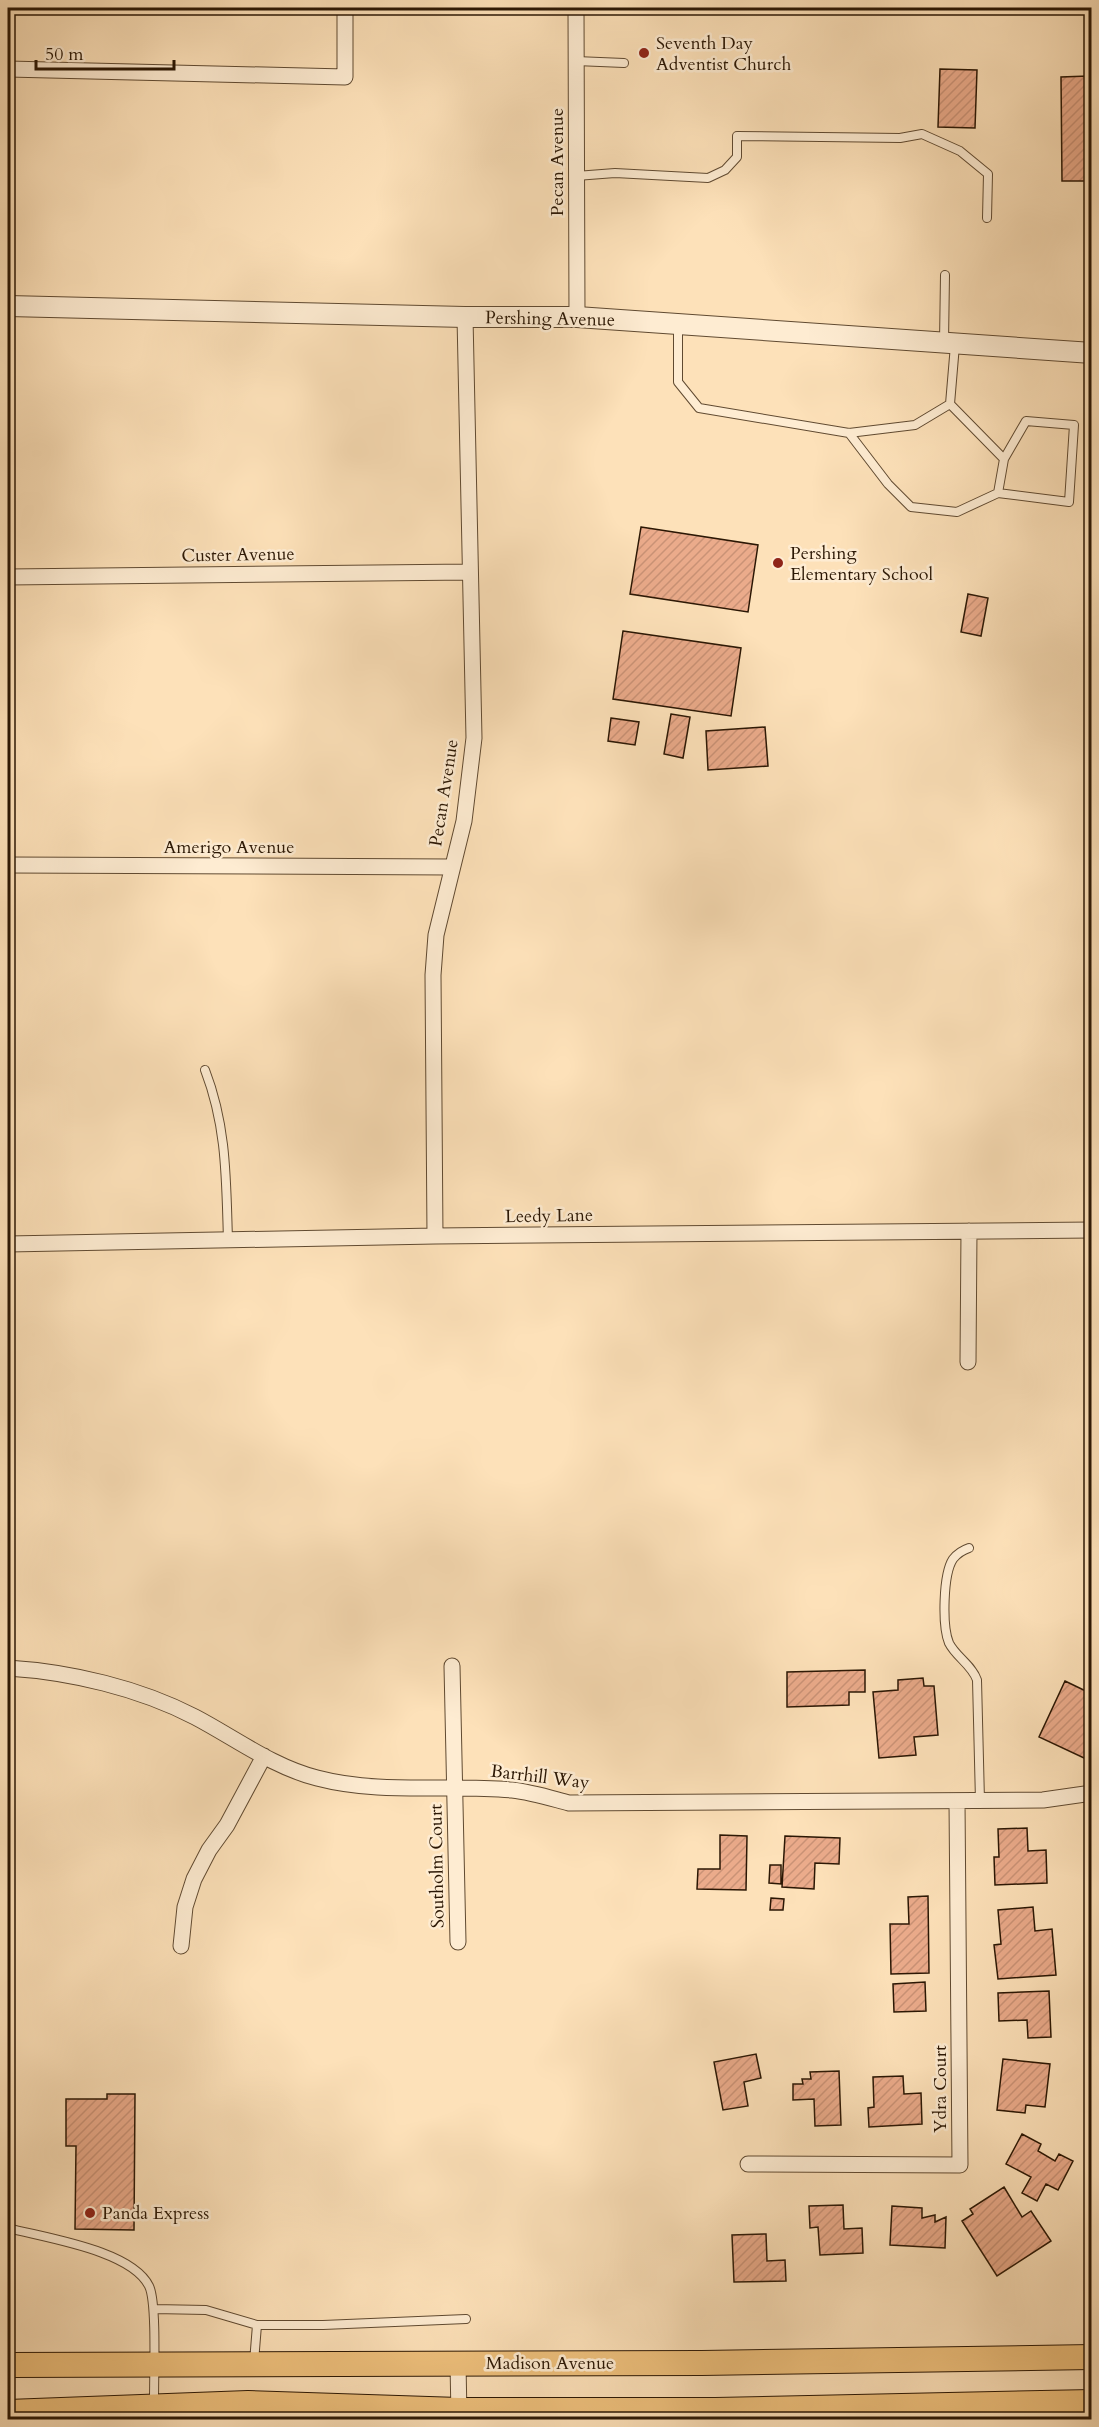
<svg xmlns="http://www.w3.org/2000/svg" width="1099" height="2427" viewBox="0 0 1099 2427" font-family="Cardo,serif">
	<defs>
		<pattern id="building-hatch" width="6" height="6" patternUnits="userSpaceOnUse" patternTransform="scale(1.5)"><rect width="6" height="6" fill="#ebab8b"/><path d="M-1 1l2-2M0 6l6-6M5 7l2-2" fill="none" stroke="#ca9276"/></pattern>
	</defs>
	<rect width="100%" height="100%" fill="#fde1b9"/>
	<filter id="stains"><feTurbulence type="fractalNoise" baseFrequency=".00333" numOctaves="4"/><feColorMatrix values="0 0 0 0 .2 0 0 0 0 .09 0 0 0 0 .02 0 0 0 .5 -.17"/></filter>
	<radialGradient id="worn" r=".72"><stop offset=".6" stop-color="#630" stop-opacity="0"/><stop offset="1" stop-color="#630" stop-opacity=".3"/></radialGradient>
	<path fill="url(#building-hatch)" stroke="#2b1704" stroke-width="1.5" d="M940,69l37,1 -2,58 -37,-1z
		M1088,76l1,105h-27l-1,-104z
		M641,527l117,18 -10,67 -118,-18z
		M968,594l20,4 -7,38 -20,-4z
		M623,631l118,17 -10,68 -118,-17z
		M671,714l19,3 -7,41 -19,-4z
		M611,718l28,4 -4,23 -27,-4z
		M765,727l3,39 -60,4 -2,-39z
		M865,1670v22h-16v13l-62,2v-35z
		M923,1678l1,8h10l4,49 -24,2 2,18 -37,3 -6,-66 25,-2v-10z
		M1065,1681l27,13v47l-8,17 -45,-21z
		M1027,1828l1,23 18,-1 1,33 -52,2 -1,-28h5l-1,-28z
		M720,1835l27,1 -1,54 -49,-1 1,-20h22z
		M785,1836l55,2 -1,26 -24,-1 -1,26 -32,-2z
		M770,1865h11v19l-12,-1z
		M928,1896l1,77 -38,1 -1,-50h19l-1,-27z
		M771,1898l13,1 -1,11h-13z
		M1033,1907l2,24 17,-2 4,46 -58,4 -4,-34 7,-1 -3,-34z
		M925,1982l1,29 -32,1 -1,-28z
		M1049,1991l2,46 -23,1 -1,-18 -28,1 -1,-28z
		M756,2054l5,24 -17,4 4,24 -25,4 -9,-48z
		M1003,2059l47,5 -5,43 -19,-2 -1,8 -28,-3z
		M839,2071l2,54 -26,1 -1,-27 -21,1v-16h10l-1,-5h9l-1,-7z
		M903,2076l1,18 17,-1 1,31 -53,3 -1,-19 6,-1 -1,-30z
		M107,2094h28l-1,136 -59,-1 1,-83h-10v-47h41z
		M1022,2134l19,10 -3,7 17,10 4,-7 14,7 -15,29 -12,-6 -9,17 -15,-8 9,-16 -25,-13z
		M1004,2187l18,30 9,-6 20,30 -54,35 -35,-55 11,-7 -3,-5z
		M843,2205l1,24 18,-1 1,25 -43,2 -2,-28 -8,1 -1,-22z
		M892,2206l30,2v10l13,-3v7l11,-5 -1,31 -55,-3z
		M766,2234l1,27 18,-1 1,21 -52,1 -2,-47z"/>
	<g fill="none" stroke-linecap="round" stroke-linejoin="round">
		<g stroke="#604a31" stroke-width="10">
			<path id="service" d="M576,61l48,2
				M576,176l39,-3 93,5 17,-8 12,-13v-21l163,2 22,-4 38,17 28,23 -1,44
				M678,326v56l21,26 150,25 66,-8 35,-21 5,-59
				M944,342l1,-67
				M849,433l39,51 23,23 46,5 41,-19 6,-34 -54,-55
				M998,493l71,9 5,-77 -48,-4 -22,38
				M205,1070c22,57 21,110 23,170
				M969,1548c-6,2 -12,6 -16,11 -10,15 -11,67 -4,84 7,14 23,22 28,37l3,121
				M8,2228c37,10 123,22 141,58 9,18 4,108 5,134
				M154,2309l52,1 51,15h66l143,-6
				M254,2362l3,-37"/>
		</g>
		<g stroke="#604a31" stroke-width="17">
			<path id="minor" d="M576,8l1,309
				M8,69l337,8v-69
				M8,577l461,-5
				M8,865l443,2
				M435,1236l-2,-261 3,-40 28,-114 10,-83 -9,-421
				M8,1244l427,-8 657,-6
				M968,1362l1,-131
				M452,1666l6,276
				M8,1668c63,4 131,20 187,49 40,21 78,50 122,61 65,17 129,6 195,12 19,2 38,8 57,13l474,-3 49,-7
				M181,1946l4,-39 9,-28 15,-29 18,-25 37,-69
				M748,2164l212,1 -3,-364
				M458,2363l1,54"/>
		</g>
		<g stroke="#604a31" stroke-width="22">
			<path id="tertiary" d="M8,306l457,11h112l515,36"/>
		</g>
		<g stroke="#2b1704" stroke-width="26">
			<path id="primary" d="M8,2365l694,-2 390,-6
				M8,2412l240,-9 211,7h256l377,-8"/>
		</g>
		<use href="#service" stroke="#feecd2" stroke-width="8"/>
		<use href="#minor" stroke="#feecd2" stroke-width="15"/>
		<use href="#tertiary" stroke="#feecd2" stroke-width="20"/>
		<use href="#primary" stroke="#eec07c" stroke-width="24"/>
	</g>
	<g fill="#8f2418" stroke="#feecd2" stroke-width="2">
		<circle cx="644" cy="53" r="6"/>
		<circle cx="778" cy="563" r="6"/>
		<circle cx="90" cy="2213" r="6"/>
	</g>
	<g text-anchor="middle" dominant-baseline="central" stroke-width="5" stroke-linejoin="round" paint-order="stroke">
		<g font-size="18" fill="#2b1704" stroke="#feecd2" text-anchor="start">
			<text x="656" y="43">Seventh Day<tspan x="656" dy="21">Adventist Church</tspan></text>
			<text x="790" y="553">Pershing<tspan x="790" dy="21">Elementary School</tspan></text>
			<text x="102" y="2213">Panda Express</text>
		</g>
		<g font-size="18" fill="#2b1704" stroke="#feecd2">
			<text transform="translate(557 162) rotate(-90)">Pecan Avenue</text>
			<text transform="translate(550 319) rotate(1)">Pershing Avenue</text>
			<text transform="translate(238 555) rotate(-1)">Custer Avenue</text>
			<text transform="translate(444 793) rotate(-81)">Pecan Avenue</text>
			<text x="229" y="847">Amerigo Avenue</text>
			<text transform="translate(549 1216) rotate(-1)">Leedy Lane</text>
			<text transform="translate(540 1777) rotate(7)">Barrhill Way</text>
			<text transform="translate(437 1866) rotate(-91)">Southolm Court</text>
			<text transform="translate(940 2089) rotate(-90)">Ydra Court</text>
			<text x="550" y="2363">Madison Avenue</text>
		</g>
	</g>
	<rect width="1099" height="2427" fill="none" stroke="#fde1b9" stroke-width="30"/>
	<rect x="9" y="9" width="1081" height="2409" fill="none" stroke="#2b1704" stroke-width="3"/>
	<rect x="15" y="15" width="1069" height="2397" fill="none" stroke="#2b1704" stroke-width="1.5"/>
	<path d="M36 60v9h138v-9" fill="none" stroke="#2b1704" stroke-width="3"/>
	<text x="45" y="60" font-size="18" fill="#2b1704" stroke="#feecd2" stroke-width="4.5" paint-order="stroke">50 m</text>
	<rect width="100%" height="100%" filter="url(#stains)"/>
	<rect width="100%" height="100%" fill="url(#worn)"/>
</svg>
